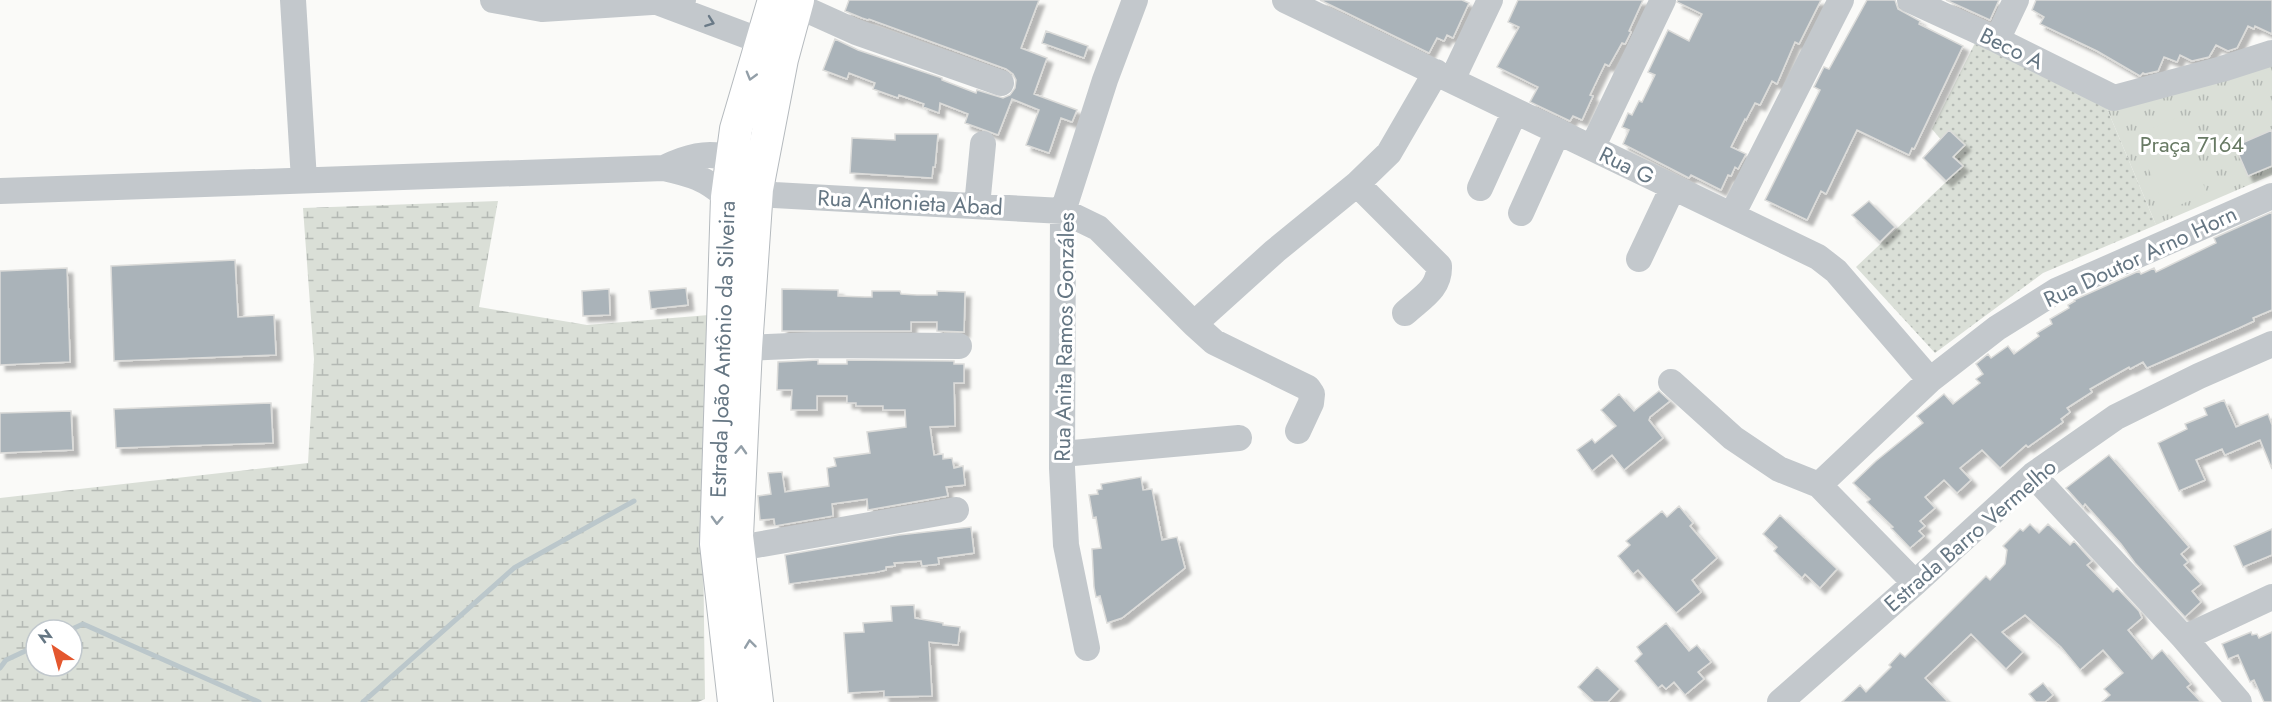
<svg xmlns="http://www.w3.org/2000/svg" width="2272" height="702" viewBox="0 0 2272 702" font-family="Jost,sans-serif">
	<defs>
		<pattern id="grass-dots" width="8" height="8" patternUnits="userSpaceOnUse" patternTransform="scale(1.5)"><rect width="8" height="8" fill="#dadfd7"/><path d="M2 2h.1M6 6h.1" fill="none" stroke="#b4b9b4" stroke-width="1.8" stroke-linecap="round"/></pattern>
		<pattern id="wetland-marsh" width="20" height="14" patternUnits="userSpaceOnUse" patternTransform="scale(1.5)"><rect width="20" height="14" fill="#dadfd7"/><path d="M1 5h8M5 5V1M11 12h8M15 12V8" fill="none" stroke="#b4b9b4"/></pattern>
		<pattern id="park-tufts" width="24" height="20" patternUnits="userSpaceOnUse" patternTransform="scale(1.5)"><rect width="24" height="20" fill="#dadfd7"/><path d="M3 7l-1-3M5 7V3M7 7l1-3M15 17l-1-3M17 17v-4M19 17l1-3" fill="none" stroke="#b4b9b4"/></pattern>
		<filter id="shadow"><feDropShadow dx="5.5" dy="5.5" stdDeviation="1.5" flood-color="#0004"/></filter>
	</defs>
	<rect width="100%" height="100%" fill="#fafaf8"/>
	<path fill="url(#grass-dots)" d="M1975,43l130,61 51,121 -113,48 -108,80 -79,-86 107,-101 -31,-37z"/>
	<path fill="url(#wetland-marsh)" fill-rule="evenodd" d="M498,201l-19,106 108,18 122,-10 -7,143 3,241 -7,3h-698v-204l308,-35 6,-104 -11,-151zM36,630h36v36h-36z"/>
	<path fill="url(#park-tufts)" d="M2272,59v116l-116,50 -51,-121z"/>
	<path fill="#dadfd7" d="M2176,118l31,75 -41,18 -31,-75z"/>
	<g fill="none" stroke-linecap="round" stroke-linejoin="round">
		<path stroke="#bbc7cb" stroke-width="5" d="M70,630l13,-6 176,78
			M0,668l6,-8 30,-14
			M363,702l151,-134 120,-67"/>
	</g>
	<path fill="#aab3b9" stroke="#dcdcda" stroke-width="1.5" filter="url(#shadow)" d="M849,0h190l-18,48 26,10 -13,36 43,16 -5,12 -11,-4 -12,35 -23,-8 13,-35 -27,-11 -14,36 -33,-12 3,-9 -28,-11 -1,10 -16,-6 1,-3 -25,-9 -1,3 -25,-9 2,-6 -26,-10 -2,6 -24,-9 12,-31 23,11 84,28v2l34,13 1,-3 26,8 7,-3 5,-7 1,-8 -3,-6 -7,-5 -137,-50 -1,1 -6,-2 -17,-7z
		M1320,0h142l7,3 -16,35 -6,-3 -3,6 -7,-3 -8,15z
		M1518,0h125l-14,31 2,1 -6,12 -3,-1 -13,23 -4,-2 -15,31 3,1 -11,24 -9,-4 -3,5 -40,-19 8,-15 -41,-20 22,-40 -11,-5z
		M1678,0h143l-22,44 -4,-2 -18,42 -5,-3 -12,24 -5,-2 -9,17 -1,-1 -14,28 15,7 -8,15 -3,-2 -4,9 -3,-1 -7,15 -30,-15 -2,3 -66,-34 6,-14 -7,-3 6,-14 4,2 7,-14 3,1 13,-27 -7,-3 20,-42 21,11 13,-27 -25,-12z
		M1867,0h28l3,9 22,12 -1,3 44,22 -49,103 -2,-1 -3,7 -52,-25 -31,64 -5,-3 -14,29 -42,-20 55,-110 -6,-3 10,-20 5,2z
		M1946,0h53l-9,20z
		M2036,0h236v34l-17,-8 -1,3 -6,-3 -11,22 -9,3 -12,-6 -7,12 -17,4 -12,-6 -3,7 -13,-5 -6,14 -13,3 -2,-1 -3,3 -43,-25 -57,-27 4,-7 -12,-7z
		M1046,31l42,15 -4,12 -42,-15z
		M1949,130l16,15 -12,12 10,9 -17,15 -23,-23z
		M2272,130v36l-24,10 -13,-30z
		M895,134h43l-3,33h-2l-1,11 -82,-5 2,-35 43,2z
		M1869,201l26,26 -15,15 -28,-27z
		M2272,212v98l-19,8 1,3 -15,7 -92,40 -4,-6 -13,7 -1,-2 -16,9 -23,13 2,3 -25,16 3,4 -9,7 2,3 -35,25 -2,-2 -26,23 -18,-18 -22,18 11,12 -14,13 -13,-13 -19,17 10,11 -15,13 5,5 -6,5 5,5 -14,12 -19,-20 2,-1 -26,-25 3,-3 -17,-16 23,-22 47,-38 -6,-7 15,-12 12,-10 9,10 27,-21 -4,-4 7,-5 -7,-10 12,-10 3,4 17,-12 6,8 25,-18 -2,-3 15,-9 -2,-5 19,-11 -1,-3 7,-4 -1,-1 65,-29 2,3 13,-6 2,4 60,-29 -2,-5z
		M235,260l3,57 36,-2 2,40 -162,6 -3,-95z
		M67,268l3,94 -70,3v-94z
		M686,288l2,17 -37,4 -2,-18z
		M609,289l1,26 -27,1 -1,-25z
		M782,289l56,1v6l27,1h7v-6h28l1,3 16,1h20v-4l28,1 -1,40 -27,-1v-9h-26v9h-129z
		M818,360v4h29v-4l107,1v3h10v19h-10l1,43 -25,1 4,28 9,-1v5l9,-1 2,10 9,-2 2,19 -19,2 2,9 -80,14 -1,-11 -35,5 1,12 -58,10 -1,-7 -14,1 -2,-24 13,-2 -3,-21 14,-1 3,20 44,-6 -2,-18 9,-2 -2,-8 36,-5 -3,-21 39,-5 -1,-17h-22v-4h-27v-3h-9v-7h-30v14h-26l1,-20h-15l1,-28z
		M1659,391l11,10 -20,16 -1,3 14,18 -39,32 -12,-15 -20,16 -15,-21 15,-11 3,4 21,-17 -15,-16 18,-16 15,17z
		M2224,400l12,27 32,-13 4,11v44l-12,-29 -35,15 -3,-6 -26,11 9,20 -26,11 -21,-48 29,-14 -2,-5 22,-9 -3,-7z
		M271,403l2,40 -157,5 -2,-39z
		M71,411l2,39 -73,3v-40z
		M2109,455l80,92 -8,7 7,8 -4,3 17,19 -9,7 9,11 -16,15 -50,-54 -14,-19 -36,-40 -2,3 -17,-19z
		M1141,477l2,13 9,-1 10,51 15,-3 8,31 -63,50 -15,5 -7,-27 -4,1 -2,-10 -2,-38 9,-1 -5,-31 -3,1 -4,-23 9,-1 -1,-4 5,-1 -1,-5z
		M1679,506l14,17 -3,3 27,32 -25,22 9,12 -25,21 -38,-43 -5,4 -15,-18 12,-11 -4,-4 36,-30 5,6z
		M1780,515l57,54 -17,19 -15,-14 -3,4 -28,-27 3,-4 -14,-13z
		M2030,524l9,9 9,-9 22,21 4,-4 18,20 -5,4 26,27 4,-4 22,23 3,7 -14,12 24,29 10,-9 29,34 -4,3 14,15h-99l8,-7 -6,-6 19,-16 -20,-23 -23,20 -19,-23 -36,-32 -23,17 21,20 -17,17 -35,-35 -46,44 23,24h-106l18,-17 6,7 25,-25 -2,-2 11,-12 5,4 81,-81 4,4 15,-16 2,-14 -4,-4 17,-17 3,2z
		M971,527l3,26 -36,5 1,6 -17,2 -1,-5 -27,2 1,3 -9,1v3l-9,2 -88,12 -4,-29 114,-20z
		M2272,529v26l-29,12 -9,-21z
		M914,605l1,13 28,5v2l17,2 -2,18 -29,-3 3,54 -48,1v-6l-36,2 -4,-60 20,-1 -1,-9 29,-2 -1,-15z
		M1666,623l23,28 8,-6 14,17 -13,10 6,7 -19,16 -11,-13 -8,7 -4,-4 -4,3 -23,-27 7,-7 -5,-7z
		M2251,632l1,3 5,-1 2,4 13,-6v70h-8l-10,-22 -4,2 -12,-27 -10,4 -6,-15z
		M1597,667l23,22 -12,13h-14l-16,-15z
		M2043,683l10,12 -8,7h-9l-7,-8z"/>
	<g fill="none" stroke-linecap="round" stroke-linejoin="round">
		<g stroke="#b5babe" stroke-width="34">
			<g id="major">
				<path id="s1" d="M734,702l-18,-158 11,-347 9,-68 38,-129"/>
				<path d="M757,702l-20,-166 9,-188 11,-159 25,-130 16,-59"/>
			</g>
		</g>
		<path stroke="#c3c8cc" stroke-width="26" d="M293,0l11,180
			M493,0l49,9 141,-9
			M1285,0l533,257 18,14 94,109
			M1910,0l87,40 117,58 108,-29 50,-16
			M660,3l101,38
			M796,5l60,27 145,51
			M1997,40l19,-40
			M1452,80l38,-80
			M1592,148l71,-148
			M664,168c21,-10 44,-18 67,-9
			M1357,184l82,82c1,23 -18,32 -34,47
			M1480,188l35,-77
			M757,189l17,6 289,16 35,17 96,96 81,-73 82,-67 32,-31 47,-81
			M0,191l664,-23c27,6 41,10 63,29
			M977,206l6,-62
			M1521,213l37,-82
			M1732,215l109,-215
			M1639,259l34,-72
			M1194,324l20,18 94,46 4,6 -1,9 -13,28
			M746,348l67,-3 146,1
			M1671,382l62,56 46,31 40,16 96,98
			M1062,454l177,-16
			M2033,475l151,163 55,64
			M1819,485l111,-105 67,-52 59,-37 216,-95
			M739,548l217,-38
			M2184,638l88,-41
			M1087,648l-21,-103 -4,-77 1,-257 42,-131 30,-80
			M1780,702l135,-119 118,-108 83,-58 83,-41 73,-32"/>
		<use href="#major" stroke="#fff" stroke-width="32"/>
	</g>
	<defs><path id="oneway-chevron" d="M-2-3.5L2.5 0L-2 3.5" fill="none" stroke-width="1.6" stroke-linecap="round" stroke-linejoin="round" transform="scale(1.5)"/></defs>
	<use stroke="#6a7a87" href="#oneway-chevron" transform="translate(710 22) rotate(20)"/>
	<g stroke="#939fa8">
		<use href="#oneway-chevron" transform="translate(751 76) rotate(106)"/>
		<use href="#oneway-chevron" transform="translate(741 450) rotate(-87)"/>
		<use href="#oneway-chevron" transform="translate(717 520) rotate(92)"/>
		<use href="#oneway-chevron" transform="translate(750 644) rotate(-97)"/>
	</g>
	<g text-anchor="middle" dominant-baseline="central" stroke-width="6" stroke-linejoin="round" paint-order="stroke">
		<g font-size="22" fill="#657683" stroke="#fff">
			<text transform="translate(2012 48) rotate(26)">Beco A</text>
			<text transform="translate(1627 165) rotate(26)">Rua G</text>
			<text transform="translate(910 202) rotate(3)">Rua Antonieta Abad</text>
			<text transform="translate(2140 256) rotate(-25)">Rua Doutor Arno Horn</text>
			<text transform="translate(1064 337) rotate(-89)">Rua Anita Ramos Gonzáles</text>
			<text stroke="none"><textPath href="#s1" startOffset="354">Estrada João Antônio da Silveira</textPath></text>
			<text transform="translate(1970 535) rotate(-41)">Estrada Barro Vermelho</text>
		</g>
		<g font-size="22" fill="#687a64" stroke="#fff">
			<text x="2192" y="144">Praça 7164</text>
		</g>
	</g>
	<g transform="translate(54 648) rotate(324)"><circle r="28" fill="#ffffff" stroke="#c1c8cd" stroke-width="1.5"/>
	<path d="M0-4.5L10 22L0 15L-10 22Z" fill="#e4572e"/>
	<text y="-9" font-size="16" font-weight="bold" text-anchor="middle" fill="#657683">N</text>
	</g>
</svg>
